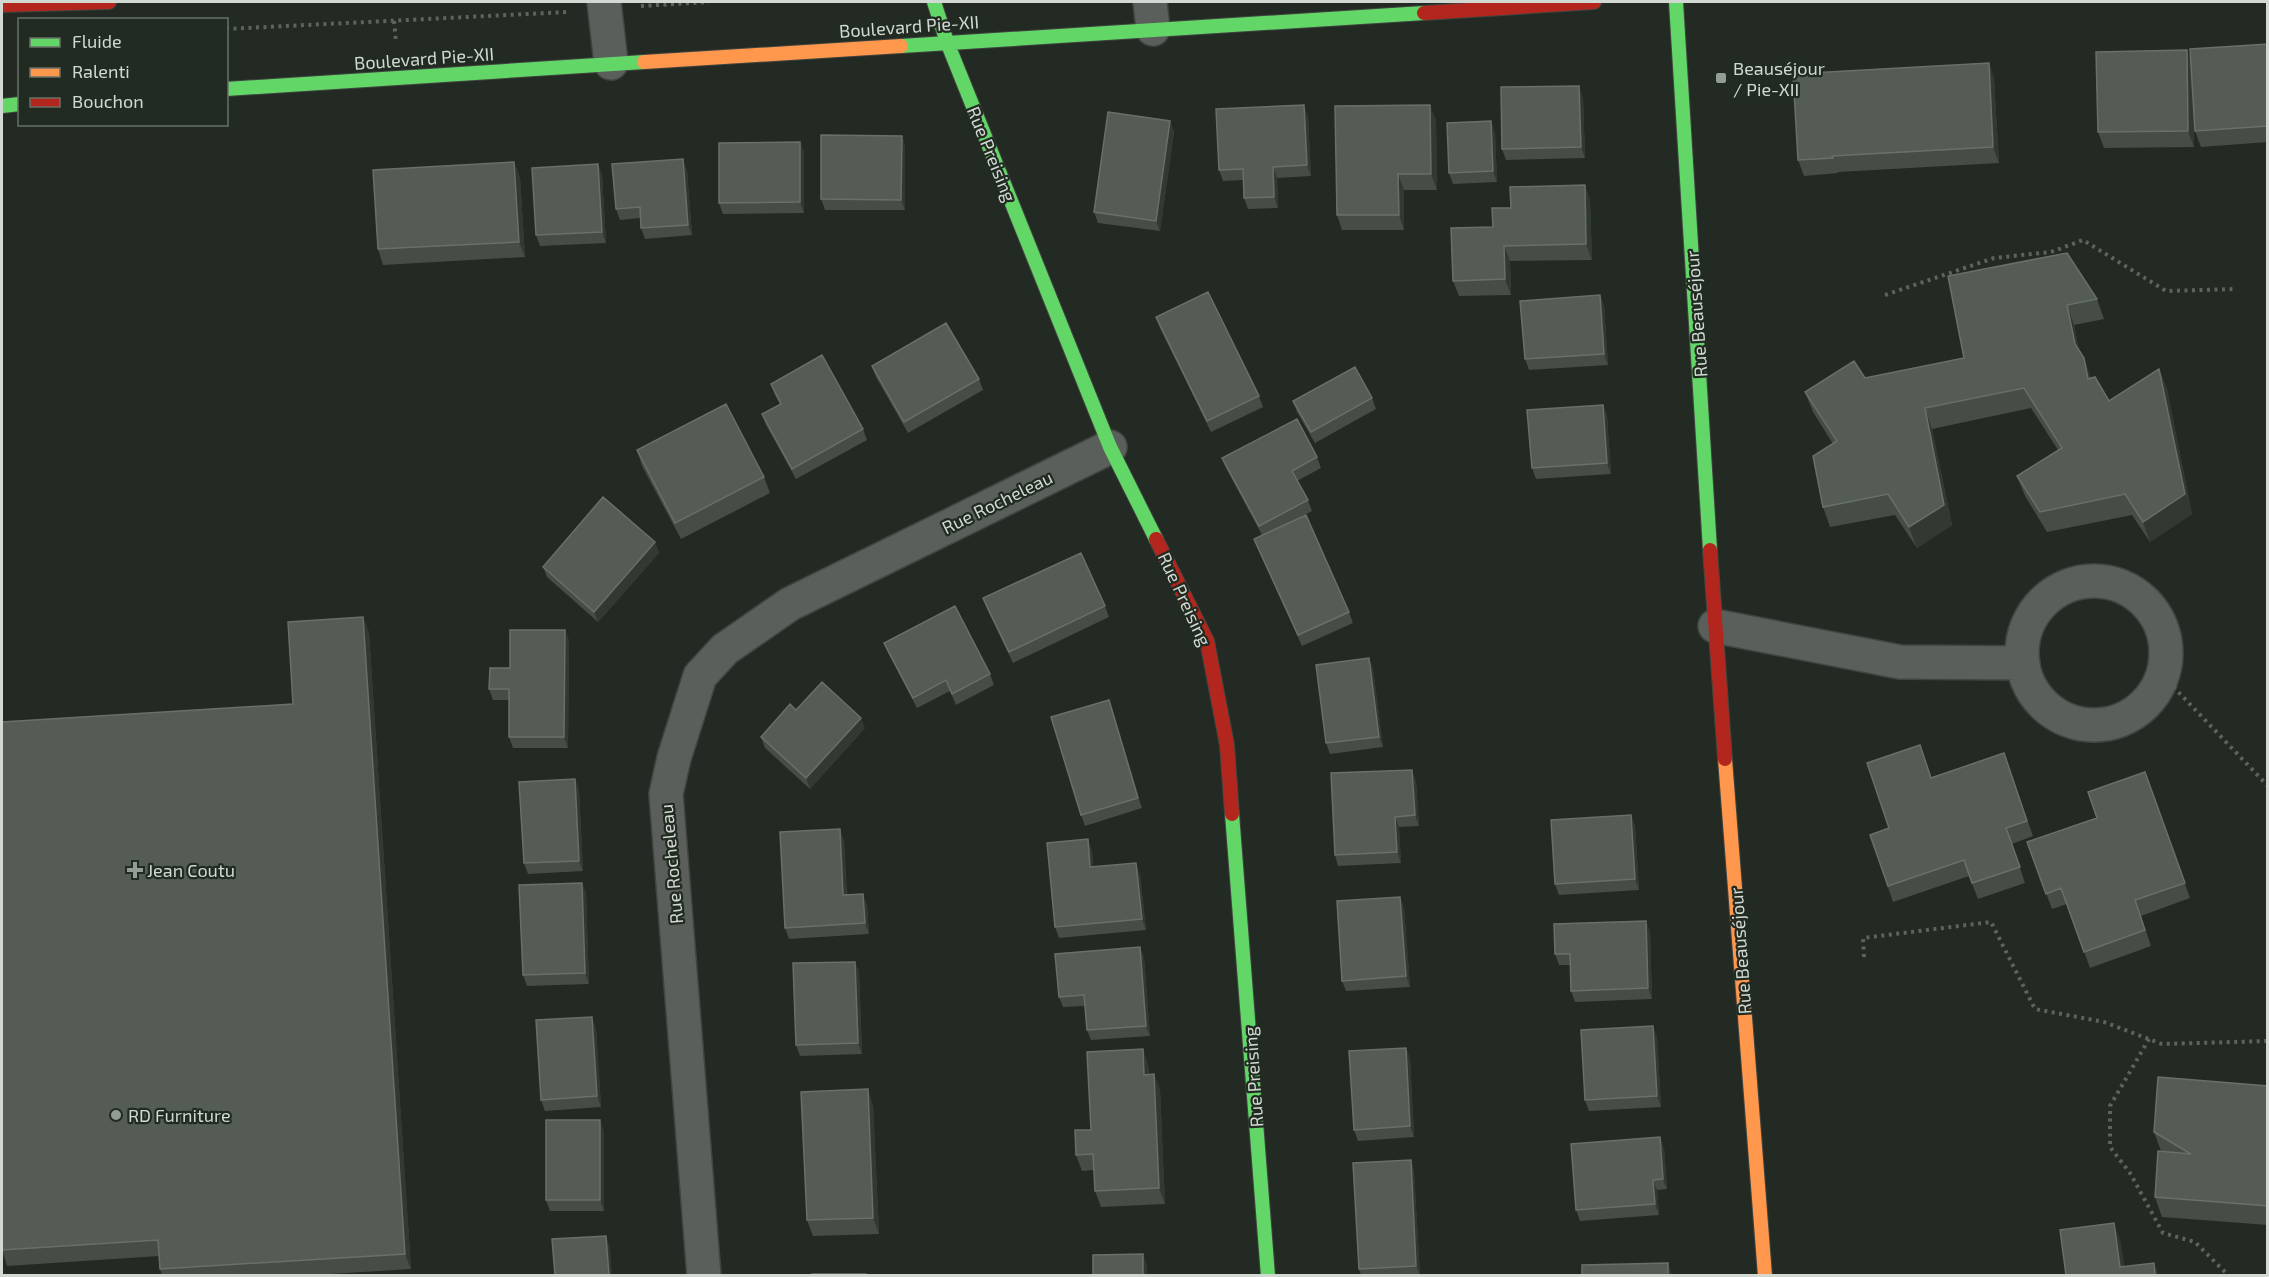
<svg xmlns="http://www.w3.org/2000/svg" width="2269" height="1277" viewBox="0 0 2269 1277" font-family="'Exo 2',sans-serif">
	<rect width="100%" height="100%" fill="#232923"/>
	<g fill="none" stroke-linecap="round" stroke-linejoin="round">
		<g stroke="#404540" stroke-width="36">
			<path id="street" d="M604,2l7,61
				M1150,2l3,27
				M2022 653a72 72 0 1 1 144 0a72 72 0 1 1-144 0Z
				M1715,626l185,36 123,1
				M704,1276l-38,-482 8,-36 26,-82 25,-27 65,-45 320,-157"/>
		</g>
		<g stroke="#404540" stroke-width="16">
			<path id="fast" d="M934,2l13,40 163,405 46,92
				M1676,2l34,548
				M901,46l523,-33
				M226,89l418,-27
				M2,106l18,-2
				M1232,814l36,462"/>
		</g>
		<g stroke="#404540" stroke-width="16">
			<path id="slow" d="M644,62l257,-16
				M1725,759l40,517"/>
		</g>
		<g stroke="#404540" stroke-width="16">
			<path id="jam" d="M2,5l107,-3
				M1424,13l170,-11
				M1156,539l51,102 20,104 5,69
				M1710,550l15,209"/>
		</g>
		<path stroke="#5e635e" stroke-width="4" stroke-dasharray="3 4.5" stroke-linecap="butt" d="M641,6l68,-4
			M394,21l2,21
			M226,29l341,-17
			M1885,295l109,-37 57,-6 32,-12 83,51 69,-2
			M2163,676l105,110
			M1864,957l-1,-19 128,-16 44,87 69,13 58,22 106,-3
			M2149,1039l-39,67v41l20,26 33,60 32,9 34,34"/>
		<use href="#street" stroke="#5b5f5b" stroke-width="33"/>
		<use href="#fast" stroke="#63d668" stroke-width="14"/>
		<use href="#slow" stroke="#ff974d" stroke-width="14"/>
		<use href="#jam" stroke="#b3261e" stroke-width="14"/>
	</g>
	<path fill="#454d45" d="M2268,44v98l-67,5 -6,-16 -2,-27 1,43 -90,1 -6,-16 89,-82 3,9z
		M1989,63l5,16 5,84 -161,9v1l-34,3 -6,-16z
		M1583,97l2,61 -79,2 -4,-11z
		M1308,116l3,60 -34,2 1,30 -30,1 -4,-11 -1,-18 -20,1 -4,-11z
		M1436,120l1,70h-33v40h-62l-5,-15z
		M1170,121l4,11 -14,99 -62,-8 -4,-11z
		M1495,132l2,50 -44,2 -4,-11z
		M902,136l3,10v64h-80l-4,-11z
		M800,142l4,11v60l-81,1 -4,-11z
		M514,162l6,16 5,79 -142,8 -5,-16z
		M598,164l4,11 4,68 -66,3 -4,-11z
		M687,170l5,65 -47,4 -4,-11 -1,-10 -20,2 -4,-11z
		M1585,185l5,16 2,59 -82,1 1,34 -52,1 -6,-15 40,-54 18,-19z
		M1948,276l149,23 7,20 -30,6 5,26 12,27 18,23 50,-32 8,20 25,125 -42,28 -18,-27 -85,17 -22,-36 -8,-20 41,-26 -27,-42 -99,21 20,96 -35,23 -22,-33 -65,12 -7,-20 10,-63 -20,-32 -8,-20 60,-14 99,-20z
		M1600,295l4,11 4,59 -79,5 -4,-11z
		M1156,317l103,79 4,11 -52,25 -51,-104z
		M872,366l107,13 4,11 -75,43 -32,-56z
		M771,384l92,45 4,11 -71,39 -30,-54 -4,-11 18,-10 -5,-9z
		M1372,398l4,11 -61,34 -18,-31 -4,-11z
		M1603,405l4,11 4,58 -75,5 -4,-11z
		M637,450l127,27 6,16 -89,46 -39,-73z
		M1317,457l4,11 -24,13 11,19 4,11 -22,11 59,90 4,11 -51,23 -44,-97 -4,-10 8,-4 -36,-67 -4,-10z
		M655,542l4,11 -61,69 -51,-45 -4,-10z
		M983,598l122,8 4,11 -96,46 -26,-54z
		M363,617l6,16 42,636 -96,6h-153l-2,-6 -1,-13 -152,10 -5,-16 291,-546z
		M565,630l4,11 -1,107h-55l-4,-11v-37h-16l-4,-11 21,-21z
		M884,643l106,31 4,11 -38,20 -6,-14 -33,17 -29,-55z
		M1369,658l4,11 10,78 -53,7 -4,-11z
		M1109,700l33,108 -57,18 -4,-11z
		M796,710l69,18 -55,61 -45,-41 -4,-11z
		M2004,753l29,83 -21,8 13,39 -47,16 -9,-23 -76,26 -23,-67 19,-7 43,-51z
		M2145,772l45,126 -49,18 10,30 -61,22 -23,-64 -15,5 -25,-67 70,-24z
		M575,779l4,11 4,81 -55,3 -4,-11z
		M1416,781l3,45 -20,1 2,36 -63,3 -3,-11z
		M1631,815l4,11 4,64 -80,5 -4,-11z
		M844,840l3,55 20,10 2,29 -80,5 -4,-11z
		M1092,850l1,17 47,7 6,56 -87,8 -4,-11z
		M582,883l4,11 3,90 -62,2 -4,-11z
		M1400,897l4,11 6,79 -64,4 -4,-10z
		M1646,921l4,11 2,67 -77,3 -4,-11 -1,-26h-11l-4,-11z
		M1140,947l4,11 6,78 -59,4 -4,-10 -2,-24 -22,1 -4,-10z
		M855,962l4,10 3,82 -62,2 -4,-11z
		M596,1028l5,79 -56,4 -4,-11z
		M1657,1037l4,70 -72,4 -4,-11z
		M1406,1048l4,11 4,78 -56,4 -4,-11z
		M1143,1049l5,16 1,9h5l6,16 5,114 -64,3 -6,-16 -1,-21 -12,1 -6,-16 15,-25z
		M2268,1086v139l-106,-8 -7,-20 6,-46 -7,-19z
		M873,1105l6,129 -66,2 -6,-16z
		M604,1131v80h-54l-4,-11z
		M1664,1148l3,41 -10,1 2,25 -79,6 -4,-11z
		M1411,1160l3,11 6,104h-59l-2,-6z"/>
	<path fill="#313931" d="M2187,50l6,15 1,82 -6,-16z
		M1989,63l5,16 5,84 -6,-16z
		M1579,86l4,11 2,61 -4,-11z
		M1304,105l4,11 3,60 -4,-11z
		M1430,105l6,15 1,70 -6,-16z
		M1170,121l4,11 -14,99 -4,-10z
		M1491,121l4,11 2,50 -4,-11z
		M902,136l3,10v64l-4,-10z
		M800,142l4,11v60l-4,-11z
		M683,159l4,11 5,65 -4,-10z
		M514,162l6,16 5,79 -6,-15z
		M598,164l4,11 4,68 -4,-11z
		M1273,167l4,11 1,30 -4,-11z
		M1398,174l6,16v40l-5,-15z
		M1585,185l5,16 2,59 -6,-16z
		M1504,246l6,15 1,34 -6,-16z
		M1600,295l4,11 4,59 -4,-11z
		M2067,305l7,20 8,39 -7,-20z
		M2084,358l7,20 5,21 -8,-20z
		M2159,369l8,20 25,125 -42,28 -7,-20z
		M1603,405l4,11 4,58 -4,-11z
		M1925,408l7,21 20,96 -35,23 -8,-21z
		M655,542l4,11 -61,69 -4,-10z
		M363,617l6,16 42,636 -6,-15z
		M565,630l4,11 -1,107 -4,-11z
		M1369,658l4,11 10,78 -4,-10z
		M1109,700l4,11 29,97 -4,-10z
		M861,718l4,10 -55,61 -4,-11z
		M1412,770l4,11 3,45 -4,-11z
		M575,779l4,11 4,81 -4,-10z
		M1631,815l4,11 4,64 -4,-11z
		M1395,817l4,10 2,36 -4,-11z
		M840,829l4,11 3,66 -4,-11z
		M1088,839l4,11 2,28 -4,-11z
		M1136,863l4,11 6,56 -4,-11z
		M582,883l4,11 3,90 -4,-11z
		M863,894l4,11 2,29 -4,-11z
		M1400,897l4,11 6,79 -4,-11z
		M1646,921l4,11 2,67 -4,-11z
		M1140,947l4,11 6,78 -4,-10z
		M855,962l4,10 3,82 -4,-11z
		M592,1017l4,11 5,79 -4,-11z
		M1653,1026l4,11 4,70 -4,-11z
		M1406,1048l4,11 4,78 -4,-11z
		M1143,1049l5,16 1,25 -5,-15z
		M1154,1074l6,16 5,114 -6,-16z
		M868,1089l5,16 6,129 -6,-16z
		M600,1120l4,11v80l-4,-11z
		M1660,1137l4,11 3,41 -4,-10z
		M1411,1160l3,11 6,104 -4,-9z
		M1653,1180l4,10 2,25 -4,-11z
		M2114,1223l7,20 5,32 -6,-8z
		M606,1236l4,11 2,28h-3z
		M1143,1254l4,11v10h-4z
		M1668,1263l4,11v1h-4z
		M2154,1263l5,12h-4z"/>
	<path fill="#545c54" stroke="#687068" stroke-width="1.5" d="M2268,44v82l-73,5 -5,-82z
		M2187,50l1,81 -90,1 -2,-80z
		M1989,63l4,84 -161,9 1,2 -35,2 -5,-86z
		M1579,86l2,61 -79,2 -1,-62z
		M1304,105l3,60 -34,2 1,30 -30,1 -1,-29 -24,1 -3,-61z
		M1430,105l1,69h-33l1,41h-62l-2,-109z
		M1108,112l62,9 -14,100 -62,-9z
		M1491,121l2,50 -44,2 -2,-50z
		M821,135l81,1 -1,64 -80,-1z
		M800,142v60l-81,1v-60z
		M683,159l5,66 -47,3 -1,-21 -24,2 -4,-45z
		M514,162l5,80 -141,7 -5,-79z
		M598,164l4,68 -66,3 -4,-67z
		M1585,185l1,59 -82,2 1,33 -52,2 -2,-53 42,-1 -1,-19h19l-1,-21z
		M2067,253l30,46 -30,6 8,39 9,14 4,21 7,-2 14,24 50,-32 26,125 -42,28 -18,-28 -85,18 -23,-36 45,-28 -38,-60 -99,20 19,97 -35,22 -21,-33 -65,13 -10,-51 24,-15 -32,-49 49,-31 11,17 99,-20 -16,-82z
		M1208,292l51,104 -52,25 -51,-104z
		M1600,295l4,59 -79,5 -5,-58z
		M946,323l33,56 -75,43 -32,-56z
		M822,355l41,74 -71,40 -30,-55 19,-10 -10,-20z
		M1355,367l17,31 -61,34 -18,-31z
		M726,404l38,73 -89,46 -38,-73z
		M1603,405l4,58 -75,5 -5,-58z
		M1297,419l20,38 -25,14 16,29 -49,26 -37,-68z
		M603,497l52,45 -61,70 -51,-45z
		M1306,515l43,97 -51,23 -44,-96z
		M1081,553l24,53 -96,46 -26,-54z
		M955,606l35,68 -38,20 -6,-14 -33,18 -29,-55z
		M363,617l42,637 -245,15 -2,-29 -156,10v-528l291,-18 -5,-82z
		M510,630h55l-1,107h-55v-48h-20l1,-21h20z
		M1369,658l10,79 -53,6 -10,-78z
		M822,682l39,36 -55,60 -45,-41 29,-33 6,6z
		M1109,700l29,98 -57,17 -30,-98z
		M1920,745l11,33 73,-25 23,68 -21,7 14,39 -48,16 -8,-23 -76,26 -18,-51 19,-7 -22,-65z
		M1412,770l3,45 -20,2 2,35 -62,3 -4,-82z
		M2145,772l40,111 -50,17 10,30 -61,22 -23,-64 -15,6 -19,-52 70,-24 -9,-26z
		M575,779l4,82 -55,2 -5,-81z
		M1631,815l4,64 -80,5 -4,-64z
		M840,829l3,66 20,-1 2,29 -80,5 -5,-96z
		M1088,839l2,28 46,-4 6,56 -87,8 -8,-84z
		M582,883l3,90 -62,2 -4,-90z
		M1400,897l6,79 -64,5 -5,-80z
		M1646,921l2,67 -77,3 -1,-37h-15l-1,-30z
		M1140,947l6,79 -59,4 -3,-35 -25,2 -4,-43z
		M855,962l3,81 -62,2 -3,-82z
		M592,1017l5,79 -56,4 -5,-80z
		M1653,1026l4,70 -72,4 -4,-70z
		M1406,1048l4,78 -56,4 -5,-79z
		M1143,1049l1,26 10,-1 5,114 -64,3 -2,-37 -17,1 -1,-25h16l-4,-78z
		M2158,1077l110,9v120l-113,-9 3,-46 33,3 -37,-22z
		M868,1089l5,129 -66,2 -6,-128z
		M546,1120h54v80h-54z
		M1660,1137l3,42 -10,1 2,24 -79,6 -5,-66z
		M1411,1160l5,106 -57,3 -6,-106z
		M2114,1223l6,44 34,-4 1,12h-89l-6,-45z
		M606,1236l3,39h-54l-3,-36z
		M1143,1254v21h-50v-20z
		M1668,1263v12h-86v-10z
		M812,1274h54v1h-54z"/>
	<g fill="#959b95" stroke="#212b21" stroke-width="2">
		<rect x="1715" y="72" width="12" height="12" rx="3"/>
		<path d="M132 861h6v6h6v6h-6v6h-6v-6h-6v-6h6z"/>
		<circle cx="116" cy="1115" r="6"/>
	</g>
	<g text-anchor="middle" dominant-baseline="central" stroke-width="4.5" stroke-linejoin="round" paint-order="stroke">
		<g font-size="18" fill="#d2d8d2" stroke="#212b21">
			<text transform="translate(909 26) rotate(-4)">Boulevard Pie-XII</text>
			<text transform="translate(424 58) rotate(-4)">Boulevard Pie-XII</text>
			<text transform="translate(992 154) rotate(68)">Rue Preising</text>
			<text transform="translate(1696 314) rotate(-94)">Rue Beauséjour</text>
			<text transform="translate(997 502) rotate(-26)">Rue Rocheleau</text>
			<text transform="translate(1185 599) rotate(65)">Rue Preising</text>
			<text transform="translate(671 864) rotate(-95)">Rue Rocheleau</text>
			<text transform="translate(1740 951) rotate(-94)">Rue Beauséjour</text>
			<text transform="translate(1253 1077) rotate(-94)">Rue Preising</text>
		</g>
		<g font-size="18" fill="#d2d8d2" stroke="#212b21" text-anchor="start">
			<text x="1733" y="68">Beauséjour<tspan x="1733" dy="21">/ Pie-XII</tspan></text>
			<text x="147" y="870">Jean Coutu</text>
			<text x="128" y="1115">RD Furniture</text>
		</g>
	</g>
	<rect width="2269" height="1277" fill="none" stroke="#d2d8d2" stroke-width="6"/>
	<rect x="18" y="18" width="210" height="108" fill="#212b21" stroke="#687068" stroke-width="1.5"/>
	<rect x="30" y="38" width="30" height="9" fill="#63d668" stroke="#687068" stroke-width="1.5"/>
	<text x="72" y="48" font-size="18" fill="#d2d8d2">Fluide</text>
	<rect x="30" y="68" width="30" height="9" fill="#ff974d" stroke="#687068" stroke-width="1.5"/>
	<text x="72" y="78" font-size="18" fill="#d2d8d2">Ralenti</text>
	<rect x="30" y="98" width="30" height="9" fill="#b3261e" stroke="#687068" stroke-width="1.5"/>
	<text x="72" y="108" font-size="18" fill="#d2d8d2">Bouchon</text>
</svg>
